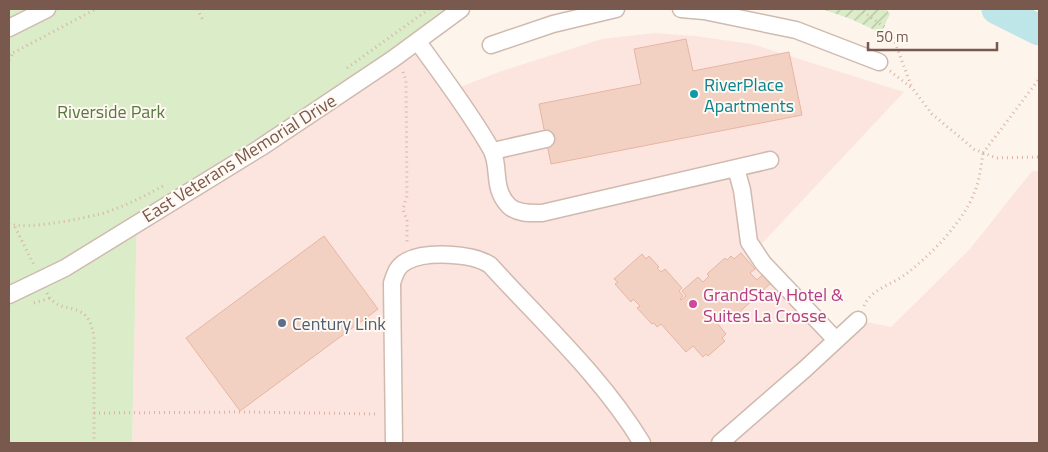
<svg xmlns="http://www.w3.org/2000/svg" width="1048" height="452" viewBox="0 0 1048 452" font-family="'Titillium Web',sans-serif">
	<defs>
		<pattern id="garden-furrows" width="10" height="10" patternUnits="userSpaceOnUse" patternTransform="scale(1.25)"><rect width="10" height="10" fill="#daecc8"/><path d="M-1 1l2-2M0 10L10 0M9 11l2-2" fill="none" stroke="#b6c2a5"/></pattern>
	</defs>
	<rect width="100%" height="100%" fill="#fdf4eb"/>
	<path fill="#fde5df" d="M654,33l41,3 57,8 152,48 -149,159 81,89 22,-20 33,7 79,-78 62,-78h7v272h-907l5,-229 10,2 271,-174 34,48 47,-18 103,-33z"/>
	<path fill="#daecc8" d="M9,9h438l-70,51 -93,62 -147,92 -5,229h-123z"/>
	<path fill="url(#garden-furrows)" d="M822,9h64l4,5 -9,19 -30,-14z"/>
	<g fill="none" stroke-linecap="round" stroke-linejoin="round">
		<path stroke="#bee6e8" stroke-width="31" d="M997,9l42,21"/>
	</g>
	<path fill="#f3d1c2" stroke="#e6b5a3" d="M686,39l7,32 96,-19 13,63 -251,49 -12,-60 102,-20 -7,-35z
		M324,236l54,73 -138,102 -54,-73z
		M741,253l14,16 -5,4 7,7 7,-7 8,9 -42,39 -5,-5 -8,7 9,11 -4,4 3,3 -17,15 -2,-2 -3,3 -10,-11 -7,6 -25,-28 -4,3 -3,-4 -2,1 -15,-16 3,-2 -7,-7 -2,3 -16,-18 3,-2 -4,-3 28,-25 4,5 3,-3 10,11 -2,1 4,4 4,-3 17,19 -3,3 4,5 -3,3 1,1 5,-4 -4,-5 16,-14 5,5 6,-6 -2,-2 18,-16 2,2 4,-4 3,3z"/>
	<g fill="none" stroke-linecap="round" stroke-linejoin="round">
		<g stroke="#d0baaf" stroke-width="19">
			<path id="minor" d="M681,9l23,2 92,19 83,32
				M9,28l38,-19
				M418,42c25,35 52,70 73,107 10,17 0,39 18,57 8,8 23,7 33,7l228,-53
				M491,45l62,-21 63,-15
				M493,151l53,-12
				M736,168l6,22 7,52 14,21 73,77
				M9,295l56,-27 195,-120 133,-89 68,-50
				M394,443l-2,-160c3,-9 5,-17 15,-22 19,-10 65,-8 83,4 52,57 112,112 152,178
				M720,443l85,-74 53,-49"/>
		</g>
		<path stroke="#d9b3a5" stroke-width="3" stroke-dasharray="1 4" stroke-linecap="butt" d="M197,9l7,13
			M859,9l27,19 7,9 19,51
			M9,55l87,-46
			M9,60l5,-8
			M347,68l82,-59
			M890,71l23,18 19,25 42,35 22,9 43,-1
			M403,72l3,8 1,116 -4,13 4,12v23
			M983,153l56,-74
			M9,224c17,6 79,-6 98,-12 20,-7 38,-16 56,-26
			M15,227l19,38
			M47,293c13,26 41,2 47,44v106
			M34,303l16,-5
			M864,306c7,-17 29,-22 42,-32 26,-20 58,-53 69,-83 5,-12 6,-26 8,-38
			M94,413l153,-1 131,2"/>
		<use href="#minor" stroke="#fff" stroke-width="16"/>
	</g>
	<circle fill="#0f9aa8" stroke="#fff9f2" stroke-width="2" cx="694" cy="94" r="5"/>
	<circle fill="#d1479c" stroke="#fff9f2" stroke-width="2" cx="693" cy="304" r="5"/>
	<circle fill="#5c6f8a" stroke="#fff9f2" stroke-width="2" cx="282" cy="323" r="5"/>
	<g text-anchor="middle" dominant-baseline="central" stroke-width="4" stroke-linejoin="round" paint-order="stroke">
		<g font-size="18" fill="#0d838f" stroke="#fff9f2" text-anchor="start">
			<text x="704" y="84">RiverPlace<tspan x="704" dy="21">Apartments</tspan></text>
		</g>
		<g font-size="18" fill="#587941" stroke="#fff9f2">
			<text x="111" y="111">Riverside Park</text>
		</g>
		<g font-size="18" fill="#79584d" stroke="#fff9f2">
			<text transform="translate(239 158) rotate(-32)">East Veterans Memorial Drive</text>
		</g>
		<g font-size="18" fill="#b23c85" stroke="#fff9f2" text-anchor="start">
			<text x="703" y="294">GrandStay Hotel &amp;<tspan x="703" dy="21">Suites La Crosse</tspan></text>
		</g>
		<g font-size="18" fill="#4e5e75" stroke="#fff9f2" text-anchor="start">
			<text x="292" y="323">Century Link</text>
		</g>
	</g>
	<rect width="1048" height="452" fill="none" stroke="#79584d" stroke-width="20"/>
	<path d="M868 42v8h129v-8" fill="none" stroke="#79584d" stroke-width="2.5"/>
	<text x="876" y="42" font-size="15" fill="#79584d" stroke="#fff9f2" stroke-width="4" paint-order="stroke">50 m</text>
</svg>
